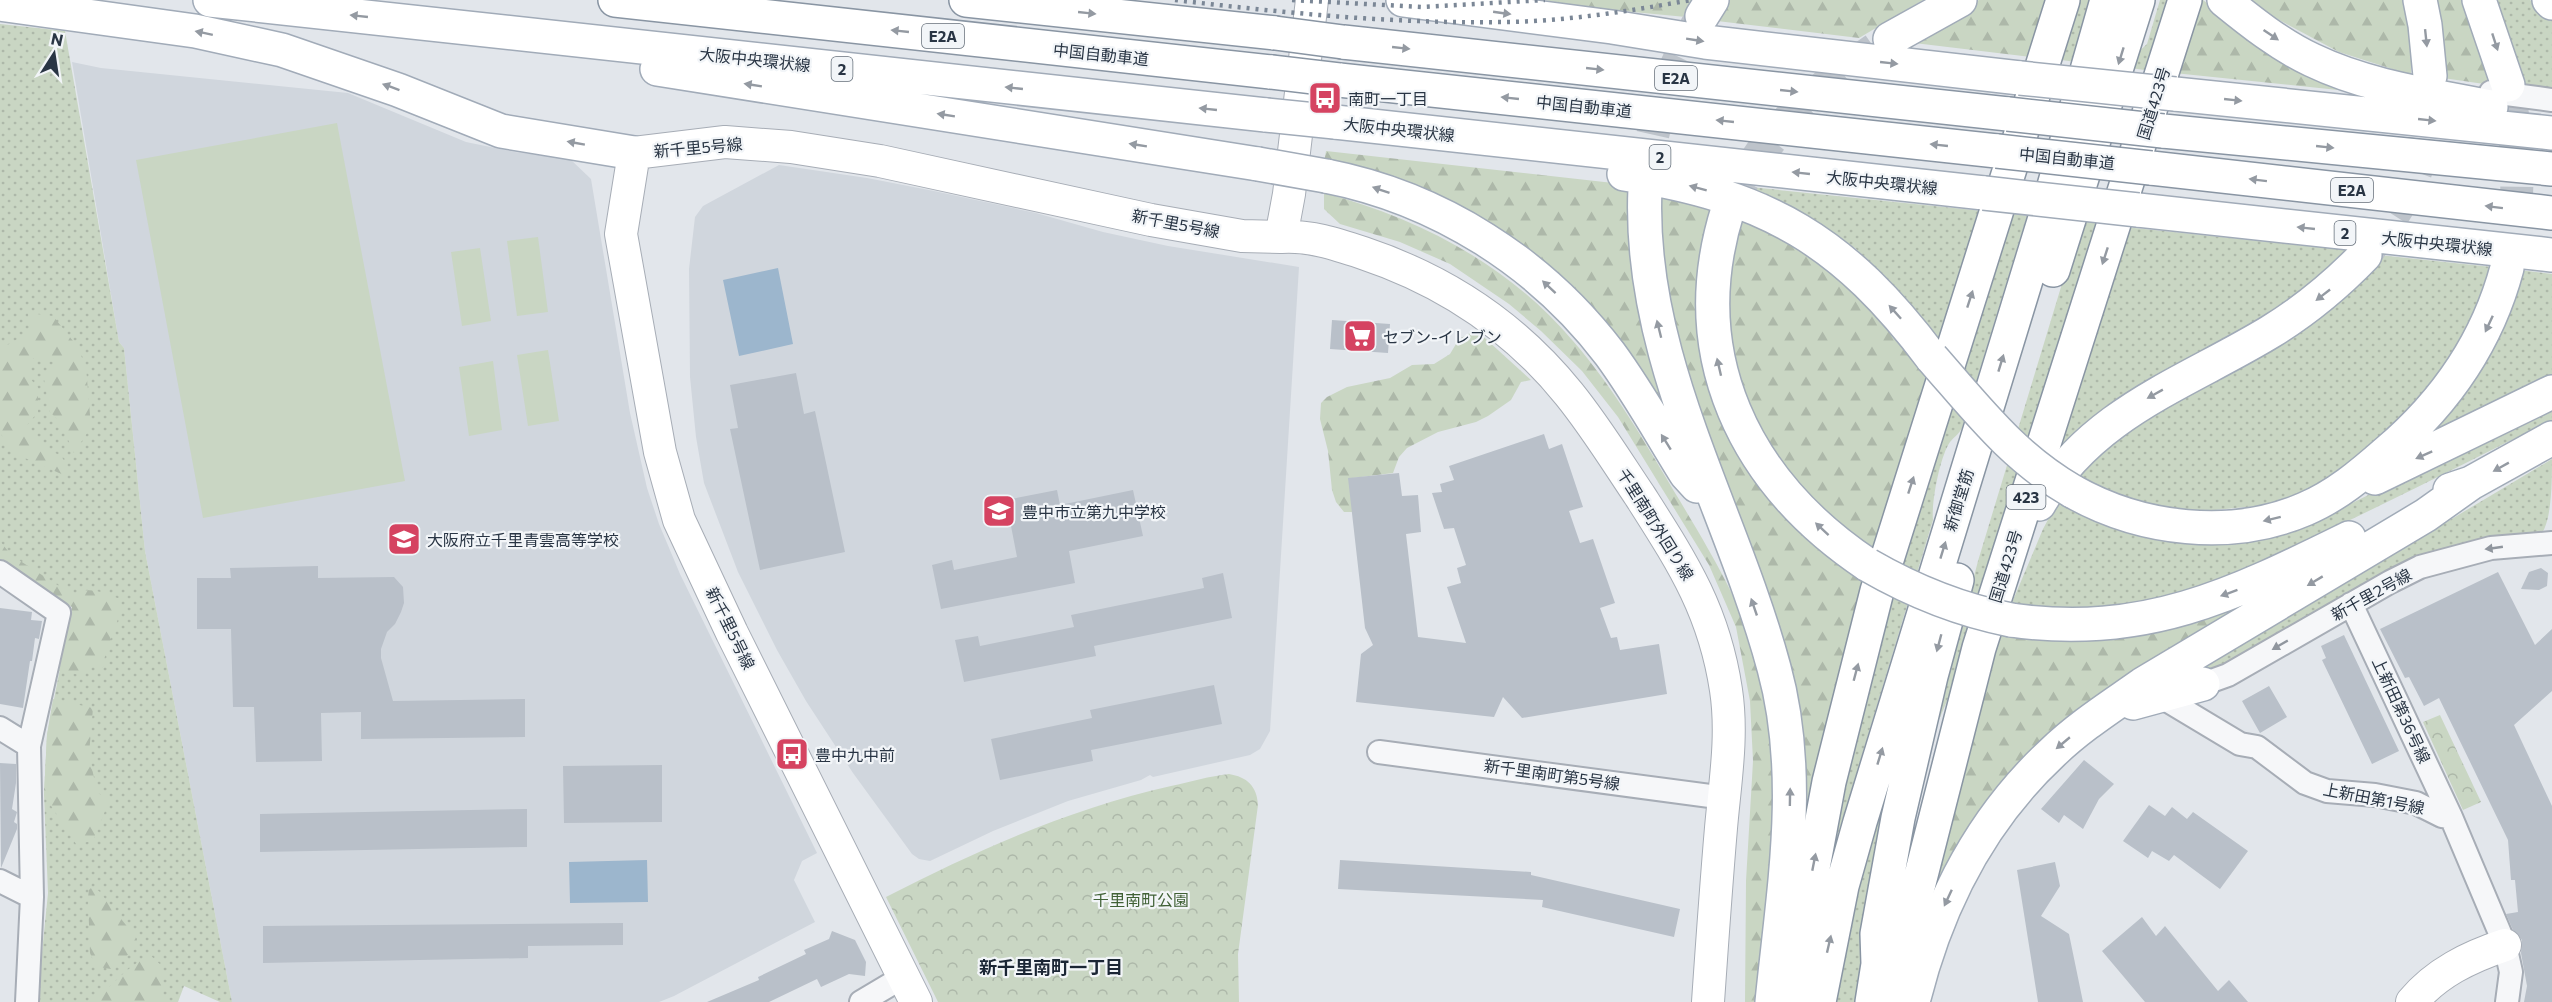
<svg xmlns="http://www.w3.org/2000/svg" width="2552" height="1002" viewBox="0 0 2552 1002" font-family="Commissioner,'Noto Sans JP',sans-serif">
	<defs>
		<pattern id="grass-dots" width="8" height="8" patternUnits="userSpaceOnUse" patternTransform="scale(1.5)"><rect width="8" height="8" fill="#c9d6c3"/><path d="M2 2h.1M6 6h.1" fill="none" stroke="#adb8a9" stroke-width="1.8" stroke-linecap="round"/></pattern>
		<pattern id="forest-firs" width="22" height="20" patternUnits="userSpaceOnUse" patternTransform="scale(1.5)"><rect width="22" height="20" fill="#c9d6c3"/><path d="M5 1l3.5 6h-7zM16 11l3.5 6h-7z" fill="#adb8a9"/></pattern>
		<pattern id="park-crowns" width="20" height="18" patternUnits="userSpaceOnUse" patternTransform="scale(1.5)"><rect width="20" height="18" fill="#c9d6c3"/><path d="M2 6a3 3 0 1 1 6 0M12 15a3 3 0 1 1 6 0" fill="none" stroke="#adb8a9"/></pattern>
	</defs>
	<rect width="100%" height="100%" fill="#e2e6eb"/>
	<path fill="#d0d6dd" d="M72,62l29,6 247,25 118,49 49,10 55,7 21,20 39,234 17,75 12,36 21,50 137,279 -15,8 -8,19 21,42 -141,74 -15,6h-427l-87,-451 -21,-203 -5,-6z
		M779,165l88,13 67,13 102,22 67,19 65,14 131,21 -29,464 -10,18 -10,6 -97,22 -3,-2 -9,5 -73,21 -75,30 -63,30 -11,-2 -7,-5 -59,-81 -47,-72 -29,-51 -39,-78 -34,-89 -8,-46 -6,-60 -1,-108 6,-52 8,-11z"/>
	<path fill="url(#grass-dots)" d="M2073,0h22l-19,62 -22,-3z
		M2160,0h13l-21,71 -22,-3 2,-10 15,-14z
		M2492,0h38l22,17v73l-33,-4z
		M0,24l65,7 54,311 5,6 21,203 87,451h-12l-36,-16 -6,16h-141l11,-109 -4,-98 3,-60 25,-128 -67,-42 -5,-6z
		M1750,187l233,24 -41,135 -37,-48 -50,-50 -55,-36z
		M2006,213l21,3 -65,212c-3,6 -8,9 -12,14 -10,14 -19,61 -17,78l-100,331 -18,73 27,-167z
		M2081,221l22,3 -151,465 -19,45 45,-173z
		M2125,227l222,23 -16,18 -33,26 -241,161z
		M2379,255l113,12 -21,60 -51,78 -91,78 -63,22 -61,6 -41,-4 -31,-6 -59,-24 21,-22z
		M2519,270l33,4v108l-128,58z
		M2552,404v16c-86,42 -170,86 -257,126 -34,15 -68,34 -104,45 -57,17 -121,22 -180,14l32,-76 16,-30 24,11 247,4z
		M2552,459c0,20 0,59 -10,74l-71,10 -54,15 -197,111 -20,3 14,-11z
		M1947,587l-88,415h-34l6,-34z"/>
	<path fill="url(#forest-firs)" d="M1545,0h152l-11,17 -106,-10z
		M1730,0h193l-64,38 -142,-17z
		M1979,0h70l-18,57 -125,-15z
		M2196,0h7l53,41 82,49 -164,-17z
		M2247,0h158l6,25v50l-72,-23 -71,-38z
		M2433,0h29l14,34 15,51 -48,-7z
		M1326,151l305,34 43,247 -111,-141 -240,-122z
		M1660,190l57,13 -11,166 164,210 -64,231 -117,-426 -28,-122z
		M1324,193c95,25 185,72 249,148 42,48 74,105 107,160 35,59 72,119 85,188 20,103 2,210 -7,313h-13l1,-121 7,-120 -3,-60 -14,-74 -27,-62 -91,-148 -36,-46 -41,-40 -32,-27 -59,-40 -50,-22 -60,-18 -16,-15z
		M1743,213l92,56 97,108 -53,177c-12,-8 -26,-17 -37,-26 -58,-51 -111,-128 -114,-207 -1,-37 7,-72 15,-108z
		M28,313l25,3 24,30 9,21 5,60 -17,26 -14,-31 -10,-10 -6,-33 11,-17 -22,-4 -4,19 9,11v24l-11,13c3,5 6,13 10,17 12,13 33,8 29,34l-55,-24 -11,-20v-86l2,2 28,-16z
		M1476,330l55,50 -10,2 -10,18 -23,16 -12,6 -38,10 -31,16 -8,9 -6,16 -40,5 -1,34h-8l-8,-10 -4,-12 -4,-39 -8,-32 1,-16 6,-6 20,-10 43,-9 22,-13 22,-1 16,-10 9,-15z
		M0,541l11,14 62,40c15,-10 31,-2 47,4 2,24 -15,45 -17,69l-16,-3 -6,10 -22,-4 13,-64 -67,-42 -5,-6z
		M2255,597l-144,96 -184,225 56,-226 19,-62z
		M53,699l40,9 -4,46 8,38 12,9 -16,40 -17,3 -32,-49 3,-60z
		M92,887l7,4 38,48 -2,10 -24,20 -12,-2 -5,-5 -4,-9 -2,-56 1,-7z
		M149,954l14,13 -2,35h-68l33,-31z"/>
	<path fill="url(#park-crowns)" d="M2440,715l41,87 -18,8 -40,-88z
		M1229,774c18,3 28,12 29,31l-20,149 1,48h-301l-52,-105c92,-47 183,-88 285,-111 19,-4 39,-10 58,-12z"/>
	<path fill="#c9d6c3" d="M337,123l68,358 -202,37 -67,-358z
		M538,237l10,75 -31,4 -10,-75z
		M480,248l11,73 -29,5 -11,-74z
		M548,350l11,71 -31,5 -11,-71z
		M493,361l9,69 -33,6 -10,-69z"/>
	<path fill="#9cb6cd" d="M778,268l15,76 -54,12 -16,-76z
		M647,860l1,42 -78,1 -1,-41z"/>
	<path fill="#b9c0c9" d="M1332,320l58,4 -2,29 -58,-4z
		M796,373l8,41 11,-3 30,141 -85,18 -30,-141 8,-1 -8,-43z
		M1544,434l5,15 13,-5 21,63 -14,4 11,32 13,-4 22,64 -15,5 11,30 6,-1 3,13 39,-6 8,50 -145,24 -19,-21 -9,20 -138,-15 5,-48 12,-9 -8,-17 -17,-150 51,-5 3,23 16,-1 3,37 -15,2 12,103 48,6 -19,-56 14,-4 -4,-15 9,-3 -12,-37 -10,1 -12,-36 10,-1 -2,-8 14,-4 -5,-14z
		M1057,490l3,15 73,-15 10,46 -74,15 6,32 -134,26 -9,-44 20,-5 2,10 63,-13 -11,-57z
		M318,566v12l76,-1 9,10 1,16 -3,9 -6,12 -8,8 -6,17v9l12,43 132,-2v38l-164,2v-27l-40,1 1,48 -66,1 -2,-55h-21l-2,-78h-34v-51h34l-1,-10z
		M2541,568l7,5 -1,13 -8,4 -18,-1 8,-17z
		M2498,572l37,73 17,-16v62l-38,34 38,81v196h-28l3,-16 -6,-33 1,-13 -9,-10 -7,-16 12,-2 -3,-32h-4l-3,-40 -69,-142 -15,8 -15,-29 -4,1 -25,-49z
		M1223,573l9,45 -138,28 2,10 -132,26 -9,-42 23,-4 2,10 94,-19 -3,-12 133,-27 -2,-10z
		M0,608l32,4 -1,8 11,1 -3,18 -4,-1 -3,23h-2l-7,47 -23,-4z
		M2344,635l55,116 -27,13 -50,-104 4,-2 -5,-12z
		M1214,685l8,39 -131,26 2,11 -93,19 -9,-41 101,-21 -2,-8z
		M2269,686l18,31 -27,16 -18,-32z
		M2084,760l30,24 -15,15 -16,30 -19,-14 -5,8 -18,-14z
		M0,763l16,1v19l-4,26 5,3 -3,10 3,2v5l-16,39z
		M662,765v57l-98,1 -1,-57z
		M2149,805l16,11 7,-9 15,12 6,-7 55,39 -28,38 -46,-34 -5,6 -17,-10 -4,7 -25,-17z
		M527,809v38l-267,5v-38z
		M1340,860l191,12v3l149,34 -6,28 -132,-30 1,-7 -205,-11z
		M2055,862l5,24 -19,30 28,18 14,68h-45l-21,-132z
		M2142,917l14,19 9,-10 53,65 11,-11 19,22h-103l-43,-51z
		M623,923v22l-95,1v12l-265,5v-37z
		M832,931l23,9 11,22 -1,14 -16,-2 -28,13 -4,-8 -48,23h-62l52,-22 -1,-3 48,-23 -2,-4 25,-11z"/>
	<g fill="none" stroke-linecap="round" stroke-linejoin="round">
		<path stroke="#bdc3ca" stroke-width="33" stroke-dasharray="33 16" stroke-linecap="butt" d="M1645,183c7,-66 24,-109 57,-167
			M1728,209c36,-75 80,-114 147,-160
			M2365,255c41,-55 64,-92 64,-162
			M2507,268c14,-61 12,-121 1,-183"/>
		<g stroke="#a7adb6" stroke-width="26">
			<path id="street" d="M2491,92l61,8
				M0,572l59,41 -30,133 3,151 -5,105
				M2351,604l100,213
				M2203,684l25,-9 162,-93 30,-15 71,-19 61,-5
				M2160,696l80,48 17,3 48,36 22,8 48,4 41,8 26,13 9,1 54,128 6,27 -4,30
				M0,728l29,18
				M1379,752l346,46
				M0,881l32,16
				M861,1002l42,-25"/>
		</g>
		<g stroke="#a7adb6" stroke-width="34">
			<path id="secondary" d="M1281,237c28,-2 55,7 82,16 81,27 152,74 206,141 26,32 48,68 71,102 42,66 74,114 86,194 7,46 -1,92 -5,138 -5,58 -9,116 -13,174
				M916,1002l-184,-369 -53,-113 -19,-68 -39,-218 13,-81 91,-11 66,5 89,14 271,59 91,16 39,1 8,-43 23,-194
				M2412,1002c24,-29 57,-45 93,-57"/>
		</g>
		<g stroke="#a1abb8" stroke-width="36">
			<path id="primary" d="M210,0l1056,115
				M1403,0l209,27 93,15 315,36
				M2224,0c27,22 56,45 88,60 56,27 119,35 179,47
				M2420,0l5,25 5,51
				M2479,0l29,85
				M2549,0l3,3
				M0,4l195,27 87,19 116,40 103,41 133,22
				M1702,16l10,-16
				M1890,39l70,-39
				M657,69l601,95
				M2175,94l377,39
				M1335,122l649,71
				M1624,174c144,22 220,67 308,184
				M1326,176c113,22 215,87 284,178 28,38 51,80 76,120l11,12
				M1645,188c-8,171 86,320 129,480 30,109 9,223 -2,334
				M1728,209c-46,146 16,273 140,356
				M2138,210l414,45
				M2375,478l177,-86
				M2450,490l21,-7 81,-45
				M2072,491c69,39 159,50 233,18 31,-13 57,-35 82,-57 59,-50 100,-109 120,-184
				M2039,504c52,-91 147,-121 231,-172 36,-22 66,-47 95,-77
				M2011,620c133,19 222,-25 338,-82
				M2133,703l70,-19
				M1913,1002c23,-94 67,-182 139,-249 28,-27 60,-47 91,-69l283,-169 45,-32"/>
		</g>
		<g stroke="#8995a3" stroke-width="36">
			<path id="highway" d="M615,0l656,72
				M966,0l309,33
				M1343,42l665,72
				M1339,80l658,71
				M2163,131l389,38
				M2151,168l401,45
				M2053,270l85,-270
				M1788,1002l41,-220 48,-191 186,-591
				M1819,1002l23,-116 18,-64 184,-601 63,-221
				M1872,1002l6,-38 -1,-30 21,-116 33,-142 26,-96
				M1896,1002l19,-103 64,-251 206,-648"/>
		</g>
		<use href="#street" stroke="#f6f7f9" stroke-width="22"/>
		<use href="#secondary" stroke="#fff" stroke-width="32"/>
		<use href="#primary" stroke="#fff" stroke-width="33"/>
		<use href="#highway" stroke="#fff" stroke-width="33"/>
		<path stroke="#7b8796" stroke-width="4.5" stroke-dasharray="3 6" stroke-linecap="butt" d="M1175,0c110,13 220,24 331,22 62,-1 124,-11 185,-22
			M1292,0l129,7 124,-7"/>
		<g stroke="#a1abb8" stroke-width="36" stroke-linecap="butt">
			<path id="primary-bridge" d="M2020,78l155,16
				M1266,115l69,7
				M1258,164l68,12
				M1984,193l154,17
				M1932,358c45,51 80,98 140,133
				M1868,565c45,26 92,45 143,55"/>
		</g>
		<g stroke="#8995a3" stroke-width="36" stroke-linecap="butt">
			<path id="highway-bridge" d="M1275,33l68,9
				M1271,72l68,8
				M2008,114l155,17
				M1997,151l154,17"/>
		</g>
		<use href="#primary-bridge" stroke="#fff" stroke-width="33"/>
		<use href="#highway-bridge" stroke="#fff" stroke-width="33"/>
	</g>
	<defs><path id="oneway-solid" d="M-6-.8H1V-3.2L6.5 0L1 3.2V.8H-6Z" transform="scale(1.5)"/></defs>
	<g fill="#949aa2">
		<use href="#oneway-solid" transform="translate(1087 13) rotate(6)"/>
		<use href="#oneway-solid" transform="translate(1502 13) rotate(8)"/>
		<use href="#oneway-solid" transform="translate(359 16) rotate(-174)"/>
		<use href="#oneway-solid" transform="translate(900 31) rotate(-174)"/>
		<use href="#oneway-solid" transform="translate(204 33) rotate(-168)"/>
		<use href="#oneway-solid" transform="translate(2271 35) rotate(34)"/>
		<use href="#oneway-solid" transform="translate(2426 38) rotate(84)"/>
		<use href="#oneway-solid" transform="translate(1695 40) rotate(9)"/>
		<use href="#oneway-solid" transform="translate(2495 42) rotate(72)"/>
		<use href="#oneway-solid" transform="translate(1401 48) rotate(6)"/>
		<use href="#oneway-solid" transform="translate(2121 56) rotate(107)"/>
		<use href="#oneway-solid" transform="translate(1889 63) rotate(6)"/>
		<use href="#oneway-solid" transform="translate(1595 69) rotate(6)"/>
		<use href="#oneway-solid" transform="translate(753 85) rotate(-171)"/>
		<use href="#oneway-solid" transform="translate(391 87) rotate(-160)"/>
		<use href="#oneway-solid" transform="translate(1014 88) rotate(-174)"/>
		<use href="#oneway-solid" transform="translate(1789 91) rotate(6)"/>
		<use href="#oneway-solid" transform="translate(1510 98) rotate(-174)"/>
		<use href="#oneway-solid" transform="translate(2233 100) rotate(6)"/>
		<use href="#oneway-solid" transform="translate(1208 109) rotate(-174)"/>
		<use href="#oneway-solid" transform="translate(946 115) rotate(-171)"/>
		<use href="#oneway-solid" transform="translate(2427 120) rotate(6)"/>
		<use href="#oneway-solid" transform="translate(1725 121) rotate(-174)"/>
		<use href="#oneway-solid" transform="translate(576 143) rotate(-170)"/>
		<use href="#oneway-solid" transform="translate(1138 145) rotate(-171)"/>
		<use href="#oneway-solid" transform="translate(1939 145) rotate(-174)"/>
		<use href="#oneway-solid" transform="translate(2325 147) rotate(6)"/>
		<use href="#oneway-solid" transform="translate(1801 173) rotate(-174)"/>
		<use href="#oneway-solid" transform="translate(2258 180) rotate(-173)"/>
		<use href="#oneway-solid" transform="translate(1698 188) rotate(-165)"/>
		<use href="#oneway-solid" transform="translate(1381 190) rotate(-161)"/>
		<use href="#oneway-solid" transform="translate(2494 207) rotate(-173)"/>
		<use href="#oneway-solid" transform="translate(2306 228) rotate(-174)"/>
		<use href="#oneway-solid" transform="translate(2105 256) rotate(108)"/>
		<use href="#oneway-solid" transform="translate(1549 287) rotate(-137)"/>
		<use href="#oneway-solid" transform="translate(2323 295) rotate(142)"/>
		<use href="#oneway-solid" transform="translate(1970 299) rotate(-72)"/>
		<use href="#oneway-solid" transform="translate(1895 312) rotate(-132)"/>
		<use href="#oneway-solid" transform="translate(2489 324) rotate(115)"/>
		<use href="#oneway-solid" transform="translate(1659 329) rotate(-104)"/>
		<use href="#oneway-solid" transform="translate(2001 363) rotate(-73)"/>
		<use href="#oneway-solid" transform="translate(1719 367) rotate(-103)"/>
		<use href="#oneway-solid" transform="translate(2155 394) rotate(151)"/>
		<use href="#oneway-solid" transform="translate(1666 442) rotate(-122)"/>
		<use href="#oneway-solid" transform="translate(2424 455) rotate(156)"/>
		<use href="#oneway-solid" transform="translate(2501 467) rotate(151)"/>
		<use href="#oneway-solid" transform="translate(1911 485) rotate(-72)"/>
		<use href="#oneway-solid" transform="translate(2272 519) rotate(166)"/>
		<use href="#oneway-solid" transform="translate(1822 529) rotate(-137)"/>
		<use href="#oneway-solid" transform="translate(1943 550) rotate(-73)"/>
		<use href="#oneway-solid" transform="translate(2315 581) rotate(149)"/>
		<use href="#oneway-solid" transform="translate(2229 593) rotate(160)"/>
		<use href="#oneway-solid" transform="translate(1754 607) rotate(-109)"/>
		<use href="#oneway-solid" transform="translate(1939 643) rotate(105)"/>
		<use href="#oneway-solid" transform="translate(1856 672) rotate(-75)"/>
		<use href="#oneway-solid" transform="translate(2063 743) rotate(140)"/>
		<use href="#oneway-solid" transform="translate(1880 756) rotate(-73)"/>
		<use href="#oneway-solid" transform="translate(1790 797) rotate(-89)"/>
		<use href="#oneway-solid" transform="translate(1814 862) rotate(-79)"/>
		<use href="#oneway-solid" transform="translate(1948 898) rotate(115)"/>
		<use href="#oneway-solid" transform="translate(1829 944) rotate(-77)"/>
	</g>
	<g fill="#90969e">
		<use href="#oneway-solid" transform="translate(2494 548) rotate(172)"/>
		<use href="#oneway-solid" transform="translate(2280 645) rotate(150)"/>
	</g>
	<defs>
		<g id="bus-square" transform="scale(1.725)"><rect x="-9" y="-9" width="18" height="18" rx="4" fill="#d54361" stroke="#f2f5f8"/><path d="M-5-6H5V4H4V6H2V4H-2V6H-4V4H-5ZM-3.5-4V0h7V-4ZM-3.5 1.2v1.5H-2V1.2ZM2 1.2v1.5H3.5V1.2Z" fill="#fff"/></g>
		<g id="supermarket-square" transform="scale(1.725)"><rect x="-9" y="-9" width="18" height="18" rx="4" fill="#d54361" stroke="#f2f5f8"/><path d="M-6-5.5h2.5l.6 2H6L4.5 2H-2.5L-4.4-4H-6ZM-1.5 3.2a1.3 1.3 0 1 0 .1 0ZM3 3.2a1.3 1.3 0 1 0 .1 0Z" fill="#fff"/></g>
		<g id="school-square" transform="scale(1.725)"><rect x="-9" y="-9" width="18" height="18" rx="4" fill="#d54361" stroke="#f2f5f8"/><path d="M0-5L7-2L0 1L-7-2ZM-4 1L0 2.5L4 1V4Q0 6-4 4Z" fill="#fff"/></g>
	</defs>
	<g fill-rule="evenodd">
		<use href="#bus-square" x="1325" y="98"/>
		<use href="#supermarket-square" x="1360" y="336"/>
		<use href="#school-square" x="999" y="511"/>
		<use href="#school-square" x="404" y="539"/>
		<use href="#bus-square" x="792" y="754"/>
	</g>
	<g text-anchor="middle" dominant-baseline="central" stroke-width="4.5" stroke-linejoin="round" paint-order="stroke">
		<g fill="#f2f5f8" stroke="#656f7a" stroke-width="1.5">
			<rect x="922" y="24" width="42" height="24" rx="4.5"/>
			<rect x="831.5" y="57" width="21" height="24" rx="4.5"/>
			<rect x="1655" y="66" width="42" height="24" rx="4.5"/>
			<rect x="1649.5" y="145" width="21" height="24" rx="4.5"/>
			<rect x="2331" y="178" width="42" height="24" rx="4.5"/>
			<rect x="2334.5" y="221" width="21" height="24" rx="4.5"/>
			<rect x="2006.5" y="485" width="39" height="24" rx="4.5"/>
		</g>
		<g font-size="15" font-weight="bold" fill="#293544">
			<text x="943" y="36">E2A</text>
			<text x="842" y="69">2</text>
			<text x="1676" y="78">E2A</text>
			<text x="1660" y="157">2</text>
			<text x="2352" y="190">E2A</text>
			<text x="2345" y="233">2</text>
			<text x="2026" y="497">423</text>
		</g>
		<g font-size="16" fill="#293544" stroke="#f2f5f8">
			<text transform="translate(1101 54) rotate(6)">中国自動車道</text>
			<text transform="translate(755 59) rotate(6)">大阪中央環状線</text>
			<text transform="translate(2153 103) rotate(-73)">国道423号</text>
			<text transform="translate(1584 106) rotate(6)">中国自動車道</text>
			<text transform="translate(1399 129) rotate(6)">大阪中央環状線</text>
			<text transform="translate(698 147) rotate(-5)">新千里5号線</text>
			<text transform="translate(2067 158) rotate(6)">中国自動車道</text>
			<text transform="translate(1882 182) rotate(6)">大阪中央環状線</text>
			<text transform="translate(1176 223) rotate(11)">新千里5号線</text>
			<text transform="translate(2437 243) rotate(6)">大阪中央環状線</text>
			<text transform="translate(1958 500) rotate(-73)">新御堂筋</text>
			<text transform="translate(1656 524) rotate(58)">千里南町外回り線</text>
			<text transform="translate(2005 566) rotate(-73)">国道423号</text>
			<text transform="translate(2371 594) rotate(-29)">新千里2号線</text>
			<text transform="translate(731 628) rotate(64)">新千里5号線</text>
			<text transform="translate(2402 710) rotate(65)">上新田第36号線</text>
			<text transform="translate(1552 774) rotate(8)">新千里南町第5号線</text>
			<text transform="translate(2374 798) rotate(11)">上新田第1号線</text>
		</g>
		<g font-size="16" fill="#293544" stroke="#f2f5f8" text-anchor="start">
			<text x="1348" y="98">南町一丁目</text>
			<text x="1383" y="336">セブン-イレブン</text>
			<text x="1022" y="511">豊中市立第九中学校</text>
			<text x="427" y="539">大阪府立千里青雲高等学校</text>
			<text x="815" y="754">豊中九中前</text>
		</g>
		<g font-size="16" fill="#406136" stroke="#f2f5f8">
			<text x="1141" y="899">千里南町公園</text>
		</g>
		<g font-size="18" font-weight="bold" fill="#1b2635" stroke="#f2f5f8">
			<text x="1051" y="967">新千里南町一丁目</text>
		</g>
	</g>
	<g transform="translate(54 54) rotate(12)" stroke="#f2f5f8" stroke-width="4.5" paint-order="stroke">
	<path d="M0-4.5L10 22L0 15L-10 22Z" fill="#293544"/>
	<text y="-9" font-size="16" font-weight="bold" text-anchor="middle" fill="#293544">N</text>
	</g>
</svg>
